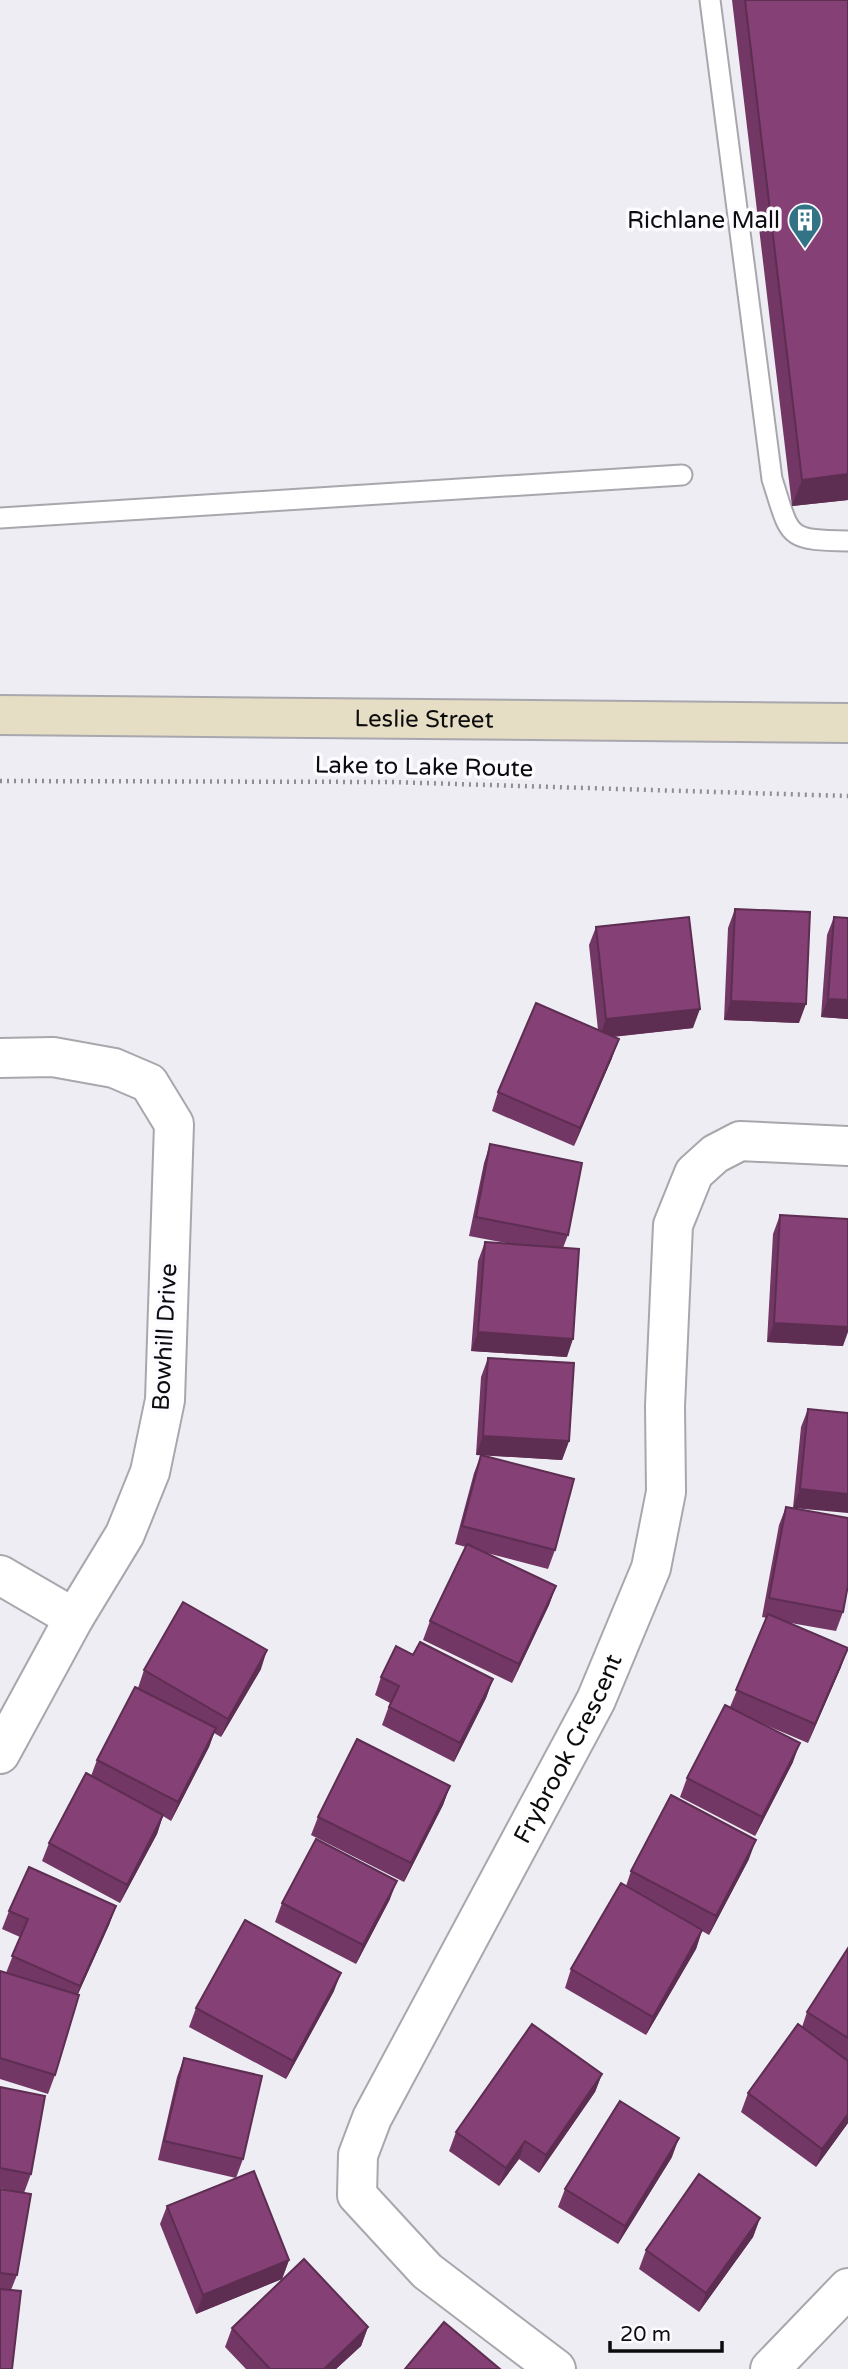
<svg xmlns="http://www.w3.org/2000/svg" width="848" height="2369" viewBox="0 0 848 2369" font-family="'Varela Round',sans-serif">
	<rect width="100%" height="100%" fill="#eeedf3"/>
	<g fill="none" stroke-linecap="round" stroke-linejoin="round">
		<g stroke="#a8a7ad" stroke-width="23">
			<path id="lane" d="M710,0l62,479c19,58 12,61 76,62
				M0,518l682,-43"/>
		</g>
		<g stroke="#a8a7ad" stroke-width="42">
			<g id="street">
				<path d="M0,1058l53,-1 61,11 35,15 25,41 -9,276 -15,72 -25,62 -51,84 -74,136"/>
				<path d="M0,1575l74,43"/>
				<path id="s1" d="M556,2369l-129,-98 -70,-76 1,-40 14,-37 224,-418 55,-132 15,-76 -1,-86 8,-181 21,-52 21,-19 25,-13 108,5"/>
				<path d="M770,2369l78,-81"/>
			</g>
		</g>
		<g stroke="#a8a7ad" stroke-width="42">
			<g id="secondary">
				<path id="s2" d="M0,715l848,8"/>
			</g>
		</g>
		<path stroke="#8f8e93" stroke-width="4.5" stroke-dasharray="2 5" stroke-linecap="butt" d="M0,781l391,1 457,14"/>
		<use href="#lane" stroke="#fff" stroke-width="19"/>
		<use href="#street" stroke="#fff" stroke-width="38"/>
		<use href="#secondary" stroke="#e5ddc4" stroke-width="38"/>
	</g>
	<path fill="#723765" d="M732,0h116v500l-56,6z
		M735,909l64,114 -75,-3 4,-92z
		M834,917l14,1v101l-27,-2 6,-82z
		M596,927l97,101 -80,9 -1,21 -38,88 -82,-35 6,-19 100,-62 -9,-85z
		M490,1144l78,91 -5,13 4,109 -96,-6 7,-90 7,-19 26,2 -42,-8 15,-73z
		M780,1215l63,131 -76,-4 6,-108z
		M488,1358l81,83 -7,19 -78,-5 71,95 -7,19 -65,-17 73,34 -7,19 -37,78 -89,-43 7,-19 36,-74 -11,-3 19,-71 7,-18h-5l5,-78z
		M808,1409l40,4 -55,95 8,-81z
		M786,1507l57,105 -7,19 -51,-9 56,45 -33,76 -54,-23 39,42 -38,74 -75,-39 7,-19 43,-71 37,-89 -5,-1 17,-92z
		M413,1655l80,24 -7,19 -32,64 -72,-37 8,-22 -15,-8 6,-18z
		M261,1669l-40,68 -7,-4 -5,14 -38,74 -8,-5 -6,18 -37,69 -78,-42 7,-18 42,-67 6,-16 41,-72 6,-18z
		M450,1786l-7,19 -39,77 -93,-47 7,-18z
		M749,1859l-40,76 -7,-4 -6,18 -50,86 -81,-47 6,-19 55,-83 5,-15z
		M390,1899l-34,65 -81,-42 7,-19z
		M116,1906l-7,19 -31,69 -23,81 -7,19 -48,-15v-108l6,2 14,-36 -18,-8 7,-18z
		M848,1948v175l-32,44 -75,-55 7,-19 54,-66 5,-15z
		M334,1991l-48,88 -97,-52 7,-19z
		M184,2058l59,101 -7,19 -78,-18 19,-83z
		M602,2074l-7,18 -56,81 -20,-14 -20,27 -50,-35 7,-19z
		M0,2087l31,87 -7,19 -24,-5z
		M672,2157l-54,87 -60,-37 7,-18z
		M0,2189l17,86 -6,15 -11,79z
		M167,2206l122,54 -7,19 -86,35 -36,-90z
		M760,2218l-7,19 -54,75 -60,-43 7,-19z
		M368,2327l-7,19 -25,23h-90l-21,-22 7,-19z"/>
	<path fill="#5d2d52" d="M848,474v26l-56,6 10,-26z
		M828,999l20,1v19l-27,-2z
		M731,1001l75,3 -7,19 -75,-3z
		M700,1009l-7,19 -94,10 7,-19z
		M619,1039l-7,19 -38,88 6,-18z
		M774,1323l74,4v5l-5,14 -76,-4z
		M478,1332l95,7 -6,18 -96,-6z
		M483,1436l86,5 -7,19 -86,-5z
		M800,1489l48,5v19l-55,-5z
		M556,1586l-7,19 -37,78 7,-19z
		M848,1648l-7,19 -33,76 7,-19z
		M267,1650l-6,19 -40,68 7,-18z
		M493,1679l-7,19 -32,64 6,-19z
		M216,1728l-7,19 -38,74 7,-19z
		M800,1743l-7,19 -38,74 7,-19z
		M450,1786l-7,19 -39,77 7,-19z
		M163,1815l-6,19 -37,69 7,-18z
		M756,1840l-7,19 -40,76 7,-19z
		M397,1881l-7,18 -34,65 7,-19z
		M116,1906l-7,19 -36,80 7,-19z
		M702,1930l-6,19 -50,86 7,-18z
		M341,1973l-7,18 -48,88 7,-18z
		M602,2074l-7,18 -56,81 7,-18z
		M848,2114v9l-32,44 6,-18z
		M679,2138l-7,19 -54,87 7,-18z
		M525,2141l-6,18 -20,27 7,-18z
		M760,2218l-7,19 -54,75 7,-19z
		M289,2260l-7,19 -86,35 7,-19z
		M368,2327l-7,19 -25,23h-12z"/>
	<path fill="#854075" stroke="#5d2d52" stroke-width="2" d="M745,0h103v474l-46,6z
		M735,909l75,3 -4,92 -75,-3z
		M689,917l11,92 -94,10 -10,-92z
		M834,917l14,1v82l-20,-1z
		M536,1003l83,36 -39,89 -82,-36z
		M490,1144l92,19 -14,72 -92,-18z
		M780,1215l68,4v108l-74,-4z
		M485,1242l94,7 -6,90 -95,-7z
		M488,1358l86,5 -5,78 -86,-5z
		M808,1409l40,4v81l-48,-5z
		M481,1455l93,24 -19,71 -93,-24z
		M786,1507l62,11v67l-5,27 -74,-14z
		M467,1544l89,42 -37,78 -89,-43z
		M183,1602l84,48 -39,69 -84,-49z
		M768,1614l80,34 -33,76 -79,-34z
		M420,1642l73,37 -33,64 -71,-36 10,-21 -18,-9 15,-31 17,9z
		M135,1687l81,41 -38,74 -81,-42z
		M725,1705l75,38 -38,74 -75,-39z
		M357,1739l93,47 -39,77 -93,-46z
		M86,1773l77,42 -36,70 -78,-42z
		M671,1795l85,45 -40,76 -85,-45z
		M316,1839l81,42 -34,64 -81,-42z
		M29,1867l87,39 -36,80 -68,-30 16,-37 -19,-8z
		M621,1883l81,47 -49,87 -82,-48z
		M245,1920l96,53 -48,88 -97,-53z
		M848,1948v90l-41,-26z
		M0,1971l79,24 -24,80 -55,-17z
		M532,2024l70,50 -56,81 -21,-14 -19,27 -50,-36z
		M798,2024l50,37v53l-26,35 -74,-56z
		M184,2058l78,18 -19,83 -79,-18z
		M0,2087l45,9 -14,78 -31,-6z
		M620,2101l59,37 -54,88 -60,-37z
		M254,2171l35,89 -86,35 -36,-89z
		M699,2174l61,44 -54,75 -60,-43z
		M0,2189l31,5 -14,81 -17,-2z
		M304,2259l64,68 -44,42h-54l-38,-41z
		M0,2289l21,2 -9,78h-12z
		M444,2322l56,47h-95z"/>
	<defs>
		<g id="building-pin" transform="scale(1.75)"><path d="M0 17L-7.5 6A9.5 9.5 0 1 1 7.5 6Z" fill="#327386" stroke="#fcfbff"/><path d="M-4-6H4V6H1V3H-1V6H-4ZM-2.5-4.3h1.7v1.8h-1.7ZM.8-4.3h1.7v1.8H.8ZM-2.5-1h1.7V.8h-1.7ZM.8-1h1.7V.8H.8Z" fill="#fff"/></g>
	</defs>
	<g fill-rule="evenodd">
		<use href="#building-pin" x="805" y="220"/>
	</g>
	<g text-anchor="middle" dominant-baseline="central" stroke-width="7" stroke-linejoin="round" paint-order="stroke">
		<g font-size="24" fill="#0c0b0d" stroke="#fcfbff" text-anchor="end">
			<text x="780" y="220">Richlane Mall</text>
		</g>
		<g font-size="24" fill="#0c0b0d" stroke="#fcfbff">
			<text stroke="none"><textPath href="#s2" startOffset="424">Leslie Street</textPath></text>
			<text transform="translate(424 767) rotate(1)">Lake to Lake Route</text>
			<text transform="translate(165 1337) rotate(-87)">Bowhill Drive</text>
			<text stroke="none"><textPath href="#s1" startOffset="763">Frybrook Crescent</textPath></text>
		</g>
	</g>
	<path d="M610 2341v10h112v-10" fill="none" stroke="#0c0b0d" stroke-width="3.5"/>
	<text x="620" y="2341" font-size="21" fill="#0c0b0d" stroke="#fcfbff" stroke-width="5" paint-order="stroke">20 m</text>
</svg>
